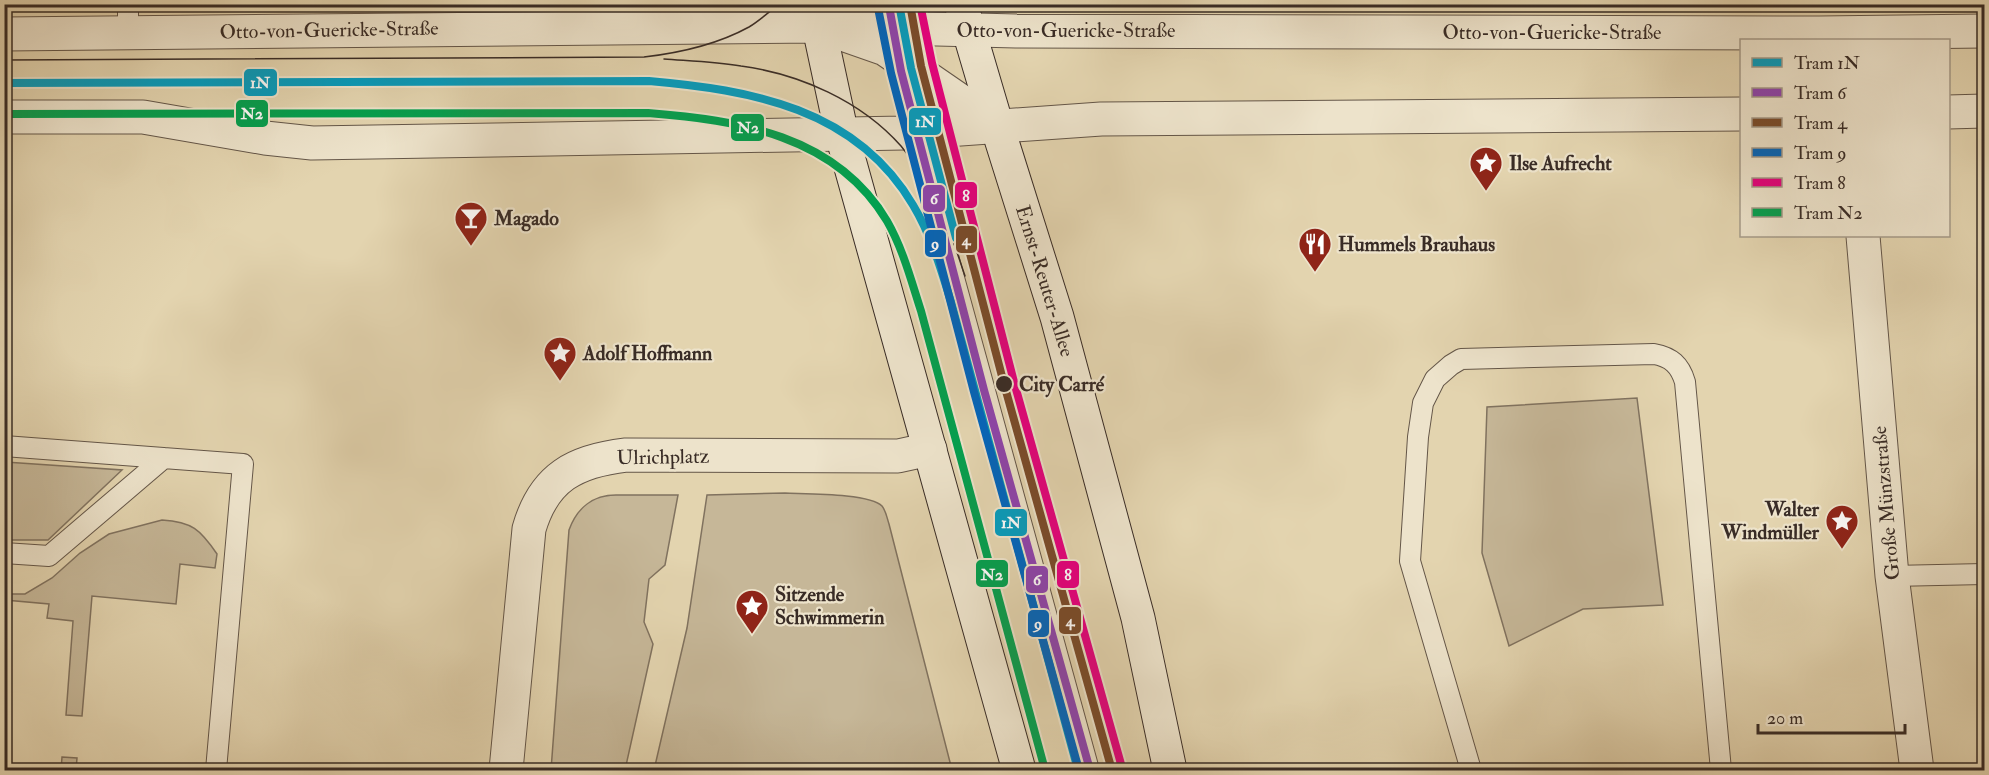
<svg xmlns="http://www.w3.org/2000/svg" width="1989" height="775" viewBox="0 0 1989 775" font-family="'IM FELL Double Pica',serif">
	<rect width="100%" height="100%" fill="#e3d4af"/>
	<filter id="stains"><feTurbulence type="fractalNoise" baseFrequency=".00333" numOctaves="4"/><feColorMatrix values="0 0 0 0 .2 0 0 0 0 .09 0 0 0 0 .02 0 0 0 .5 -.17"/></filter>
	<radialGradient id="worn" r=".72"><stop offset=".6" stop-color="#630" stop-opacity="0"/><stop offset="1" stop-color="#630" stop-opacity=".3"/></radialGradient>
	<path fill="#c6b798" stroke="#80725f" stroke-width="1.5" d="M1637,398l26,207 -80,4 -74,37 -27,-93 5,-146z
		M5,462l117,8 -74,70h-43z
		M785,493c19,1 85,0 97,13 4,5 5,12 7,18l63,246h-298l33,-142 20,-133z
		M616,495h62l-13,70 -16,14 -5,43 9,22 -28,126h-74l18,-240c8,-22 24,-35 47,-35z
		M162,520c30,2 38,9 55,34l-2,14 -35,-4 -4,40 -84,-8 -10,120 -16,-1 7,-94 -26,-3 2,-14 -44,-4v-6h20l27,-16 28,-25 29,-19z
		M62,757l15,1 -1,12h-15z"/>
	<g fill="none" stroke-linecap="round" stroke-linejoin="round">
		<g stroke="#645648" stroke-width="22">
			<path id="service" d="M887,4l27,128 175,638
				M128,33v-29
				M4,446l239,18 -27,306
				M4,553l45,3 115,-98
				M1892,576l92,-2
				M1471,770l-61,-209 8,-124 5,-34 12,-24 16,-14 10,-6 193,-5c17,3 26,11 31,28l36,388"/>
		</g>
		<g stroke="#645648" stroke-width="35">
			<path id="minor" d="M1863,236l29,340 25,194
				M506,770l23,-241c15,-52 46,-68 97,-74l272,1 32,-7"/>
		</g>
		<g stroke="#645648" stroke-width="35">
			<path id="tertiary" d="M4,34l814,-8 198,5 803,2 165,-2
				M845,35l40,14 112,77
				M1948,112l36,-1
				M4,117h139l122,21 47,5 592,-10 197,-14 641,-5"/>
		</g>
		<g stroke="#392c26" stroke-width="35">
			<path id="secondary" d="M814,4l28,131 177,635
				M961,4l36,122 60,191 81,301 32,152"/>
		</g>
		<use href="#service" stroke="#ede3cb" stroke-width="20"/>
		<use href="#minor" stroke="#ede3cb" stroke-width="33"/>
		<use href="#tertiary" stroke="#ede3cb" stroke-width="33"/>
		<use href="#secondary" stroke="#ede3cb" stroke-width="33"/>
		<path stroke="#392c26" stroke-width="1.5" d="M664,59c26,2 52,3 77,7 59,8 120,35 160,80 17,20 32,46 42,70 9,19 15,40 22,60
			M4,60l640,-3c35,-4 74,-13 105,-30 10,-6 20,-15 30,-23"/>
		<g stroke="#ede3cb" stroke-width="12">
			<path id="tram-1" d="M899,4l12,64 45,170
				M4,83l645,-2c102,9 207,27 264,124 18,30 28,64 38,97l127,468"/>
		</g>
		<g stroke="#ede3cb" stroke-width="12">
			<path id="tram-2" d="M889,6l12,65 83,319 106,380"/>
		</g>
		<g stroke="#ede3cb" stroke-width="12">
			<path id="tram-3" d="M910,4l11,62 83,318 107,383"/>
		</g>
		<g stroke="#ede3cb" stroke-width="12">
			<path id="tram-4" d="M878,8l13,65 83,319 105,378"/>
		</g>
		<g stroke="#ede3cb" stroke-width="12">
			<path id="tram-5" d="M920,4l12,59 82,319 107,382"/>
		</g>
		<g stroke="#ede3cb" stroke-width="12">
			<path id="tram-6" d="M4,114l644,-1c90,7 188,22 239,108 16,28 24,59 34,90l124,459"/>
		</g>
		<use href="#tram-1" stroke="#069cbd" stroke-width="8"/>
		<use href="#tram-2" stroke="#8e44ad" stroke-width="8"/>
		<use href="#tram-3" stroke="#7a4b2a" stroke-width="8"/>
		<use href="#tram-4" stroke="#0065bd" stroke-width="8"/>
		<use href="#tram-5" stroke="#e5007d" stroke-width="8"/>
		<use href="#tram-6" stroke="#03a04f" stroke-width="8"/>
	</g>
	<defs>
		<g id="sight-pin" transform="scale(1.725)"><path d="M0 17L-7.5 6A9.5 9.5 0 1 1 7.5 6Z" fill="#8f2418" stroke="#ede3cb"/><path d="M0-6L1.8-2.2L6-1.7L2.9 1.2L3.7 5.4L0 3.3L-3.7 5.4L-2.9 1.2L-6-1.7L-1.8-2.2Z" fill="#fff"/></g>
		<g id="bar-pin" transform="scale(1.725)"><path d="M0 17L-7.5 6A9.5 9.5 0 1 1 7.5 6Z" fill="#8f2418" stroke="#ede3cb"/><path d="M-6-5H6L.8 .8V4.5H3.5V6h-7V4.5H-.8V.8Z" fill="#fff"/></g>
		<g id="restaurant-pin" transform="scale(1.725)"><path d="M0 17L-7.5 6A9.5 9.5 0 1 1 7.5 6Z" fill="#8f2418" stroke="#ede3cb"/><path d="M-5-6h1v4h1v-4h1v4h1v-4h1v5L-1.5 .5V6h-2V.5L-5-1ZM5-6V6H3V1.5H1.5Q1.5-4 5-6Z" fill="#fff"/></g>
	</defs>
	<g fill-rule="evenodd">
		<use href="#sight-pin" x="1486" y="163"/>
		<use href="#bar-pin" x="471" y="218"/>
		<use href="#restaurant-pin" x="1315" y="244"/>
		<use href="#sight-pin" x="560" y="353"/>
		<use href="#sight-pin" x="1842" y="521"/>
		<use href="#sight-pin" x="752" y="606"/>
	</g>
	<circle fill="#392c26" stroke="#ede3cb" stroke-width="2" cx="1004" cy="384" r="9"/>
	<g text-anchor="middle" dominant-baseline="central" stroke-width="4.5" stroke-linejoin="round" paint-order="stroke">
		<g font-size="20" fill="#392c26" stroke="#ede3cb">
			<text transform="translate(329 30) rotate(-1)">Otto-von-Guericke-Straße</text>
			<text x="1066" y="30">Otto-von-Guericke-Straße</text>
			<text x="1552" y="32">Otto-von-Guericke-Straße</text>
			<text transform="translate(1045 281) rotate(73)">Ernst-Reuter-Allee</text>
			<text transform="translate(663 457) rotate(-1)">Ulrichplatz</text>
			<text transform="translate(1886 503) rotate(-95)">Große Münzstraße</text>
		</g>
		<g font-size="20" font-weight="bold" fill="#392c26" stroke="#ede3cb" text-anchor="start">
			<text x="1509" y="163">Ilse Aufrecht</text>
			<text x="494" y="218">Magado</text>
			<text x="1338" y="244">Hummels Brauhaus</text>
			<text x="583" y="353">Adolf Hoffmann</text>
			<text x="1819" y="509" text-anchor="end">Walter<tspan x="1819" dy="23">Windmüller</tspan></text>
			<text x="775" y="594">Sitzende<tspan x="775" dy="23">Schwimmerin</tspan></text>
		</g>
		<g font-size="20" font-weight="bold" fill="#392c26" stroke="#ede3cb" text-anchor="start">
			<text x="1019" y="384">City Carré</text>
		</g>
	</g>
	<g stroke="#ede3cb" stroke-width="2">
		<rect x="243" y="68" width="35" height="29" rx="6" fill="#069cbd"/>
		<rect x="235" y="99" width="34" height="29" rx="6" fill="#03a04f"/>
		<rect x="908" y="107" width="34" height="29" rx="6" fill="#069cbd"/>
		<rect x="730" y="113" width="35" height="29" rx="6" fill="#03a04f"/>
		<rect x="954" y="181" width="24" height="28" rx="6" fill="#e5007d"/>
		<rect x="922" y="184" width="24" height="29" rx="6" fill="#8e44ad"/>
		<rect x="955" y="225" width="23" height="29" rx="6" fill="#7a4b2a"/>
		<rect x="924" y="229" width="23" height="29" rx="6" fill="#0065bd"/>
		<rect x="994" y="508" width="34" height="29" rx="6" fill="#069cbd"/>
		<rect x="975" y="559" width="34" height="29" rx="6" fill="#03a04f"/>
		<rect x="1056" y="560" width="24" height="29" rx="6" fill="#e5007d"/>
		<rect x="1025" y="565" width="24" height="29" rx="6" fill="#8e44ad"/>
		<rect x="1058" y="606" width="24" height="29" rx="6" fill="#7a4b2a"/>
		<rect x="1027" y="609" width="23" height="29" rx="6" fill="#0065bd"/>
	</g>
	<g font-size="16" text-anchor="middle" font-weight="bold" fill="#fff">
		<text x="260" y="88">1N</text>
		<text x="252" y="119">N2</text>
		<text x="925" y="127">1N</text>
		<text x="748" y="133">N2</text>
		<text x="966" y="201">8</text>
		<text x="934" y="204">6</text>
		<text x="966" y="245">4</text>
		<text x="935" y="249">9</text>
		<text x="1011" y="528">1N</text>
		<text x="992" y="580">N2</text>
		<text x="1068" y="580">8</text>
		<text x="1037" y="585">6</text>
		<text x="1070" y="626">4</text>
		<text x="1038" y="629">9</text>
	</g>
	<rect width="1989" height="775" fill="none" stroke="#e3d4af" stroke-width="24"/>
	<rect x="6" y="6" width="1977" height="763" fill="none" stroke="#392c26" stroke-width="3"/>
	<rect x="12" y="12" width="1965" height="751" fill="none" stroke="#392c26" stroke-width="1.5"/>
	<rect x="1740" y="39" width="210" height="198" fill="#ede3cb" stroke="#a59a89" stroke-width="1.5"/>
	<rect x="1752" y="58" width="30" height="9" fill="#069cbd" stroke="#a59a89" stroke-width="1.5"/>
	<text x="1794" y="69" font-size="18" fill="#392c26">Tram 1N</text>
	<rect x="1752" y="88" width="30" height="9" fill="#8e44ad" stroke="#a59a89" stroke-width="1.5"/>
	<text x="1794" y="99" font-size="18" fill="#392c26">Tram 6</text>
	<rect x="1752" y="118" width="30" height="9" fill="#7a4b2a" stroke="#a59a89" stroke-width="1.5"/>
	<text x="1794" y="129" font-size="18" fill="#392c26">Tram 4</text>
	<rect x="1752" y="148" width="30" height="9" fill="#0065bd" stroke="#a59a89" stroke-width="1.5"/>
	<text x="1794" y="159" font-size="18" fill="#392c26">Tram 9</text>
	<rect x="1752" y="178" width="30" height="9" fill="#e5007d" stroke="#a59a89" stroke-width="1.5"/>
	<text x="1794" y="189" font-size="18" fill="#392c26">Tram 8</text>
	<rect x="1752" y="208" width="30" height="9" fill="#03a04f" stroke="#a59a89" stroke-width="1.5"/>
	<text x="1794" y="219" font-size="18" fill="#392c26">Tram N2</text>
	<path d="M1758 724v9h147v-9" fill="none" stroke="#392c26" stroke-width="3"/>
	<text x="1767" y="724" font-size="18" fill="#392c26" stroke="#ede3cb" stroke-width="4.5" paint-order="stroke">20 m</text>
	<rect width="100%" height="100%" filter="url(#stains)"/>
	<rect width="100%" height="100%" fill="url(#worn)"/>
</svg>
